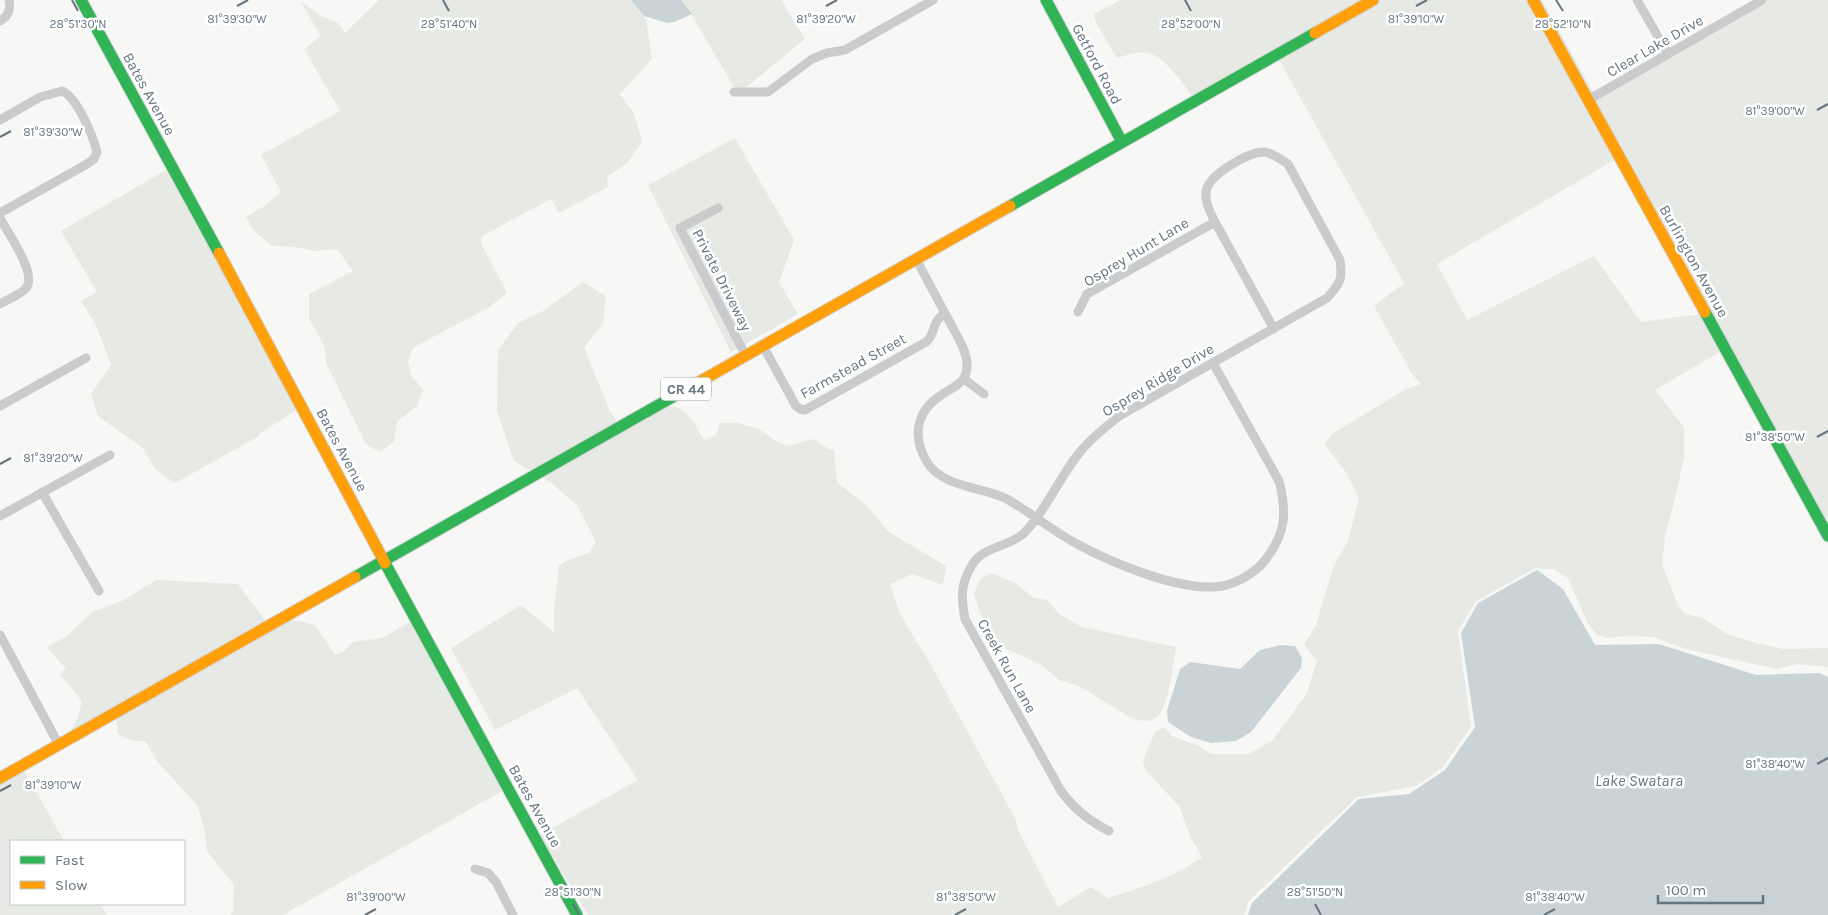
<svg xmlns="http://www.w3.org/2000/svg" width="1828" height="915" viewBox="0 0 1828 915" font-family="Karla,sans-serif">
	<rect width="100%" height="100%" fill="#f7f7f6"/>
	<path fill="#e6e9e4" d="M379,0h252l15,19 6,40 -32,35 14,19 8,29 -15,21 -20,14 1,10 -49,26 -8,-14 -69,37 -1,7 26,50 -19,15 -74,39 -6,13 3,15 12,15 -6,16 -20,16 -3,20 -14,10 -14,-8 -39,-79 -3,-20 -15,-27v-24l44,-23 -16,-22 -22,2 -20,-4 -23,-1 -19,-16 -7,-13 17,-10 18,-15 -20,-37 79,-44 -36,-62 17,-13 -21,-35 23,16 15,6 7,10z
		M681,0h100l24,39 -67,55 -48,-82z
		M1120,0h245l-172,98c-9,-14 -28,-41 -45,-45 -11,-2 -21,2 -31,5l-21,-35 -2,-9z
		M1380,0h149l87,159 -179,105 30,56 127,-64 47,66 60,-8 20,37 -66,39 29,37v30l-8,38 -11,41 -3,28 16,41 7,9 18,4 24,16 29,9 27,6 45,-1v19l-31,-3 -20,5 -91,-20 -32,-12 -25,-1 -22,2 -10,-3 -10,-13 -19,-44 -14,-9h-12l-5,-2 -61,34 -18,30 13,96 -29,41 -26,18 -59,11 -108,104 -5,14h-656l-48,-80 98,-55 -61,-92 -82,42 -44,-82 70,-43 33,27v-22l5,-45 9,-5 21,-7 7,-11 -19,-37 -27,-23 -10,-6 106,-56c30,-28 43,-7 58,20l12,-5 4,-12h18l21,6 15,11 13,6 27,-7 16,11h4l3,32 29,23 23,27 57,34 -3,19 -31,-11 -22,10 10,30 31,51 85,155 2,10 40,77 33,-20 17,11c32,-10 67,-21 94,-41l-12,-21 -11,-30 -33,-35 -3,-10 12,-29 9,-5 8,9 27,10 12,8h38l24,-14 33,-45 11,-34 -13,-16 12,-20 18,-60 14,-24 11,-43 -13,-26 -22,-28 8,-10 74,-45 15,-5 -9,-10 -38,-68 30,-23 -126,-225z
		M1538,0h4l54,97 165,-97h67v528z
		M735,138l59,102 -15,42 19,32 -67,38 -83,-167z
		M168,169l130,240 -39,25v2l-84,47 -19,-13 -12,-21 -46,-33 -7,-22 20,-29 -15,-40 -15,-24 16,-9 -36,-61z
		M583,282l23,14 -3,27 -19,25 25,61 9,15 -85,48 -19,-11 -17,-50 1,-61 20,-27 25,-12z
		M991,573l24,10 19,15 13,2 12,14 23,13 94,20c-2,14 -8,59 -17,68 -7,8 -16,6 -26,4l-54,-33 -20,-6 -17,-15 -44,-20 -18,-32 -6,-19 7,-16z
		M156,580l82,4 26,35 8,1 -202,112 8,-15 4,-16 -22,-27 6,-5 -19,-22 20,-11 25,-24 32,-12z
		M286,620l12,1 17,4 20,30 8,-3 10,-10 29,-4 30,-17 92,169 -221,125h-53l3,-4 1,-26 -27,-34 -3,-24 -7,-22 -41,-45 -10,-18 -16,-2 -12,-6 -2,-16z
		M23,769l41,72h-53v63h89l7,11h-107v-133z"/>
	<path fill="#cad3d5" d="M631,0h50l11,14 -18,8 -7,1 -23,-7z
		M1537,570l26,19 32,56 64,-1 97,31 64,-2 8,4v238h-580l4,-12 107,-104 50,-5 36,-24 30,-43 -14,-94 17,-30z
		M1281,645l14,1 7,12 -1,10 -50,64 -15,9 -25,2 -20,-6 -23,-15 -1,-11 13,-42 10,-7 50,7 20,-19z"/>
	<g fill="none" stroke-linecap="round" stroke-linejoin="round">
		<g stroke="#d3d4d4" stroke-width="13">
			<path id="fast" d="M81,0l138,253
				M1046,0l76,142
				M1010,206l305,-173
				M1705,312l123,224
				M385,563l192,352
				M355,577l344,-195"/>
		</g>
		<g stroke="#d3d4d4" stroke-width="13">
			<path id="slow" d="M1533,0l172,312
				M1315,33l58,-33
				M219,253l166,310
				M699,382l311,-176
				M0,778l355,-201"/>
		</g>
		<path stroke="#cacbcc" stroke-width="9" d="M1637,0l31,54
			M0,21c8,-4 11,-12 9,-21
			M734,92h34l44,-33 15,-6 18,-3 88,-50
			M1588,100l174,-100
			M0,120l40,-23 22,-6c15,6 31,45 35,61l-3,7 -7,5 -87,49
			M718,208l-38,20 66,128
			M0,218c8,15 36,54 27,69 -6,8 -19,12 -27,17
			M916,259l46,86c4,10 8,22 2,33 -5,8 -16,12 -24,18 -24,16 -28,41 -13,66 16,26 54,24 80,37 24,14 46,32 70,45 35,19 98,45 137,43 19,-1 41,-13 52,-28 20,-26 21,-47 13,-78l-66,-118
			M1078,312l9,-18 128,-72
			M763,346l33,60 4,3 5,1 121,-68c11,-9 4,-19 19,-29
			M964,379l20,15
			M0,406l86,-48
			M42,492l57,99
			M0,516l110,-61
			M0,635l59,110
			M1109,831c-20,-10 -35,-22 -48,-40l-96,-172c-4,-22 -5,-34 7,-54 12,-20 40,-18 54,-34 22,-24 34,-55 54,-79 11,-14 26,-25 39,-36l208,-118c13,-14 16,-19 13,-38l-52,-96c-8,-5 -15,-11 -24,-12 -16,0 -51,21 -57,36 -4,11 3,24 8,34l59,107
			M475,869l13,4 8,9 17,33"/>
		<use href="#fast" stroke="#30b455" stroke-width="11"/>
		<use href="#slow" stroke="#ff9f0a" stroke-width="11"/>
	</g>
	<path fill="none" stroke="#65757f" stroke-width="2" d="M72,0l6,11M443,0l6,11M1185,0l6,11M1556,0l7,11M237,6l11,-6M826,6l11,-6M1416,6l11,-6M1817,110l11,-6M0,137l11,-6M1817,437l11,-6M0,464l11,-6M1817,764l11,-6M0,791l11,-6M573,904l6,11M1315,904l6,11M365,915l11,-6M955,915l11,-6M1544,915l11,-6"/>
	<g text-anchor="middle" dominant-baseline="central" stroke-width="5" stroke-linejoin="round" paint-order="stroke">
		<rect fill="#fff" stroke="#939ea5" stroke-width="1" x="661" y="377.5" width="50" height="23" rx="4"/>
		<g font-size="14" font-weight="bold" fill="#65757f">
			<text x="686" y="389">CR 44</text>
		</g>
		<g font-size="15" fill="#65757f" stroke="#fff">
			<text transform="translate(1655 46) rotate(-30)">Clear Lake Drive</text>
			<text transform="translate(1097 64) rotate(62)">Getford Road</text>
			<text transform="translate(149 94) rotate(61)">Bates Avenue</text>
			<text transform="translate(1136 252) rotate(-31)">Osprey Hunt Lane</text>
			<text transform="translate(1694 261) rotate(61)">Burlington Avenue</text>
			<text transform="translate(722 280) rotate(63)">Private Driveway</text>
			<text transform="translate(853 366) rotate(-29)">Farmstead Street</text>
			<text transform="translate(1158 380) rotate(-31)">Osprey Ridge Drive</text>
			<text transform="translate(342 450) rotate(62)">Bates Avenue</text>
			<text transform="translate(1007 666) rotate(61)">Creek Run Lane</text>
			<text transform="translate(535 806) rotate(61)">Bates Avenue</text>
		</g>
		<g font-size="16" font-style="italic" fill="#647a80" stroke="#fff">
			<text x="1639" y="780">Lake Swatara</text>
		</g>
	</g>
	<g font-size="12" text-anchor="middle" fill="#65757f" stroke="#fff" stroke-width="5" stroke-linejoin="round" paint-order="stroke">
		<text x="237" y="23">81°39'30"W</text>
		<text x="826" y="23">81°39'20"W</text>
		<text x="1416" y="23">81°39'10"W</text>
		<text x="78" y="28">28°51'30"N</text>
		<text x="449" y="28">28°51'40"N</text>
		<text x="1191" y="28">28°52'00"N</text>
		<text x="1563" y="28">28°52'10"N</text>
		<text x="1775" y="115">81°39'00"W</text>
		<text x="53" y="136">81°39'30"W</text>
		<text x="1775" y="441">81°38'50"W</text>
		<text x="53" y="462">81°39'20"W</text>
		<text x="1775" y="768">81°38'40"W</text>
		<text x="53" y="789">81°39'10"W</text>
		<text x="573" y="896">28°51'30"N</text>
		<text x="1315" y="896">28°51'50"N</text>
		<text x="376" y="901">81°39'00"W</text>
		<text x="966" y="901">81°38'50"W</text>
		<text x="1555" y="901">81°38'40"W</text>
	</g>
	<rect x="10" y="840" width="175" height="65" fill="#ffffff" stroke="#c1c8cc"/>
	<rect x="20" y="856" width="25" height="8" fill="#30b455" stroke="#c1c8cc"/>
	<text x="55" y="865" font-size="15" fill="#65757f">Fast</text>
	<rect x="20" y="881" width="25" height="8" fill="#ff9f0a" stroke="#c1c8cc"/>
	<text x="55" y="890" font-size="15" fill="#65757f">Slow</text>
	<path d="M1658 895v8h105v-8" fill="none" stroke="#65757f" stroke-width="2.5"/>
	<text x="1666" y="895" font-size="15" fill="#65757f" stroke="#ffffff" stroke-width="4" paint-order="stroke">100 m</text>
</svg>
